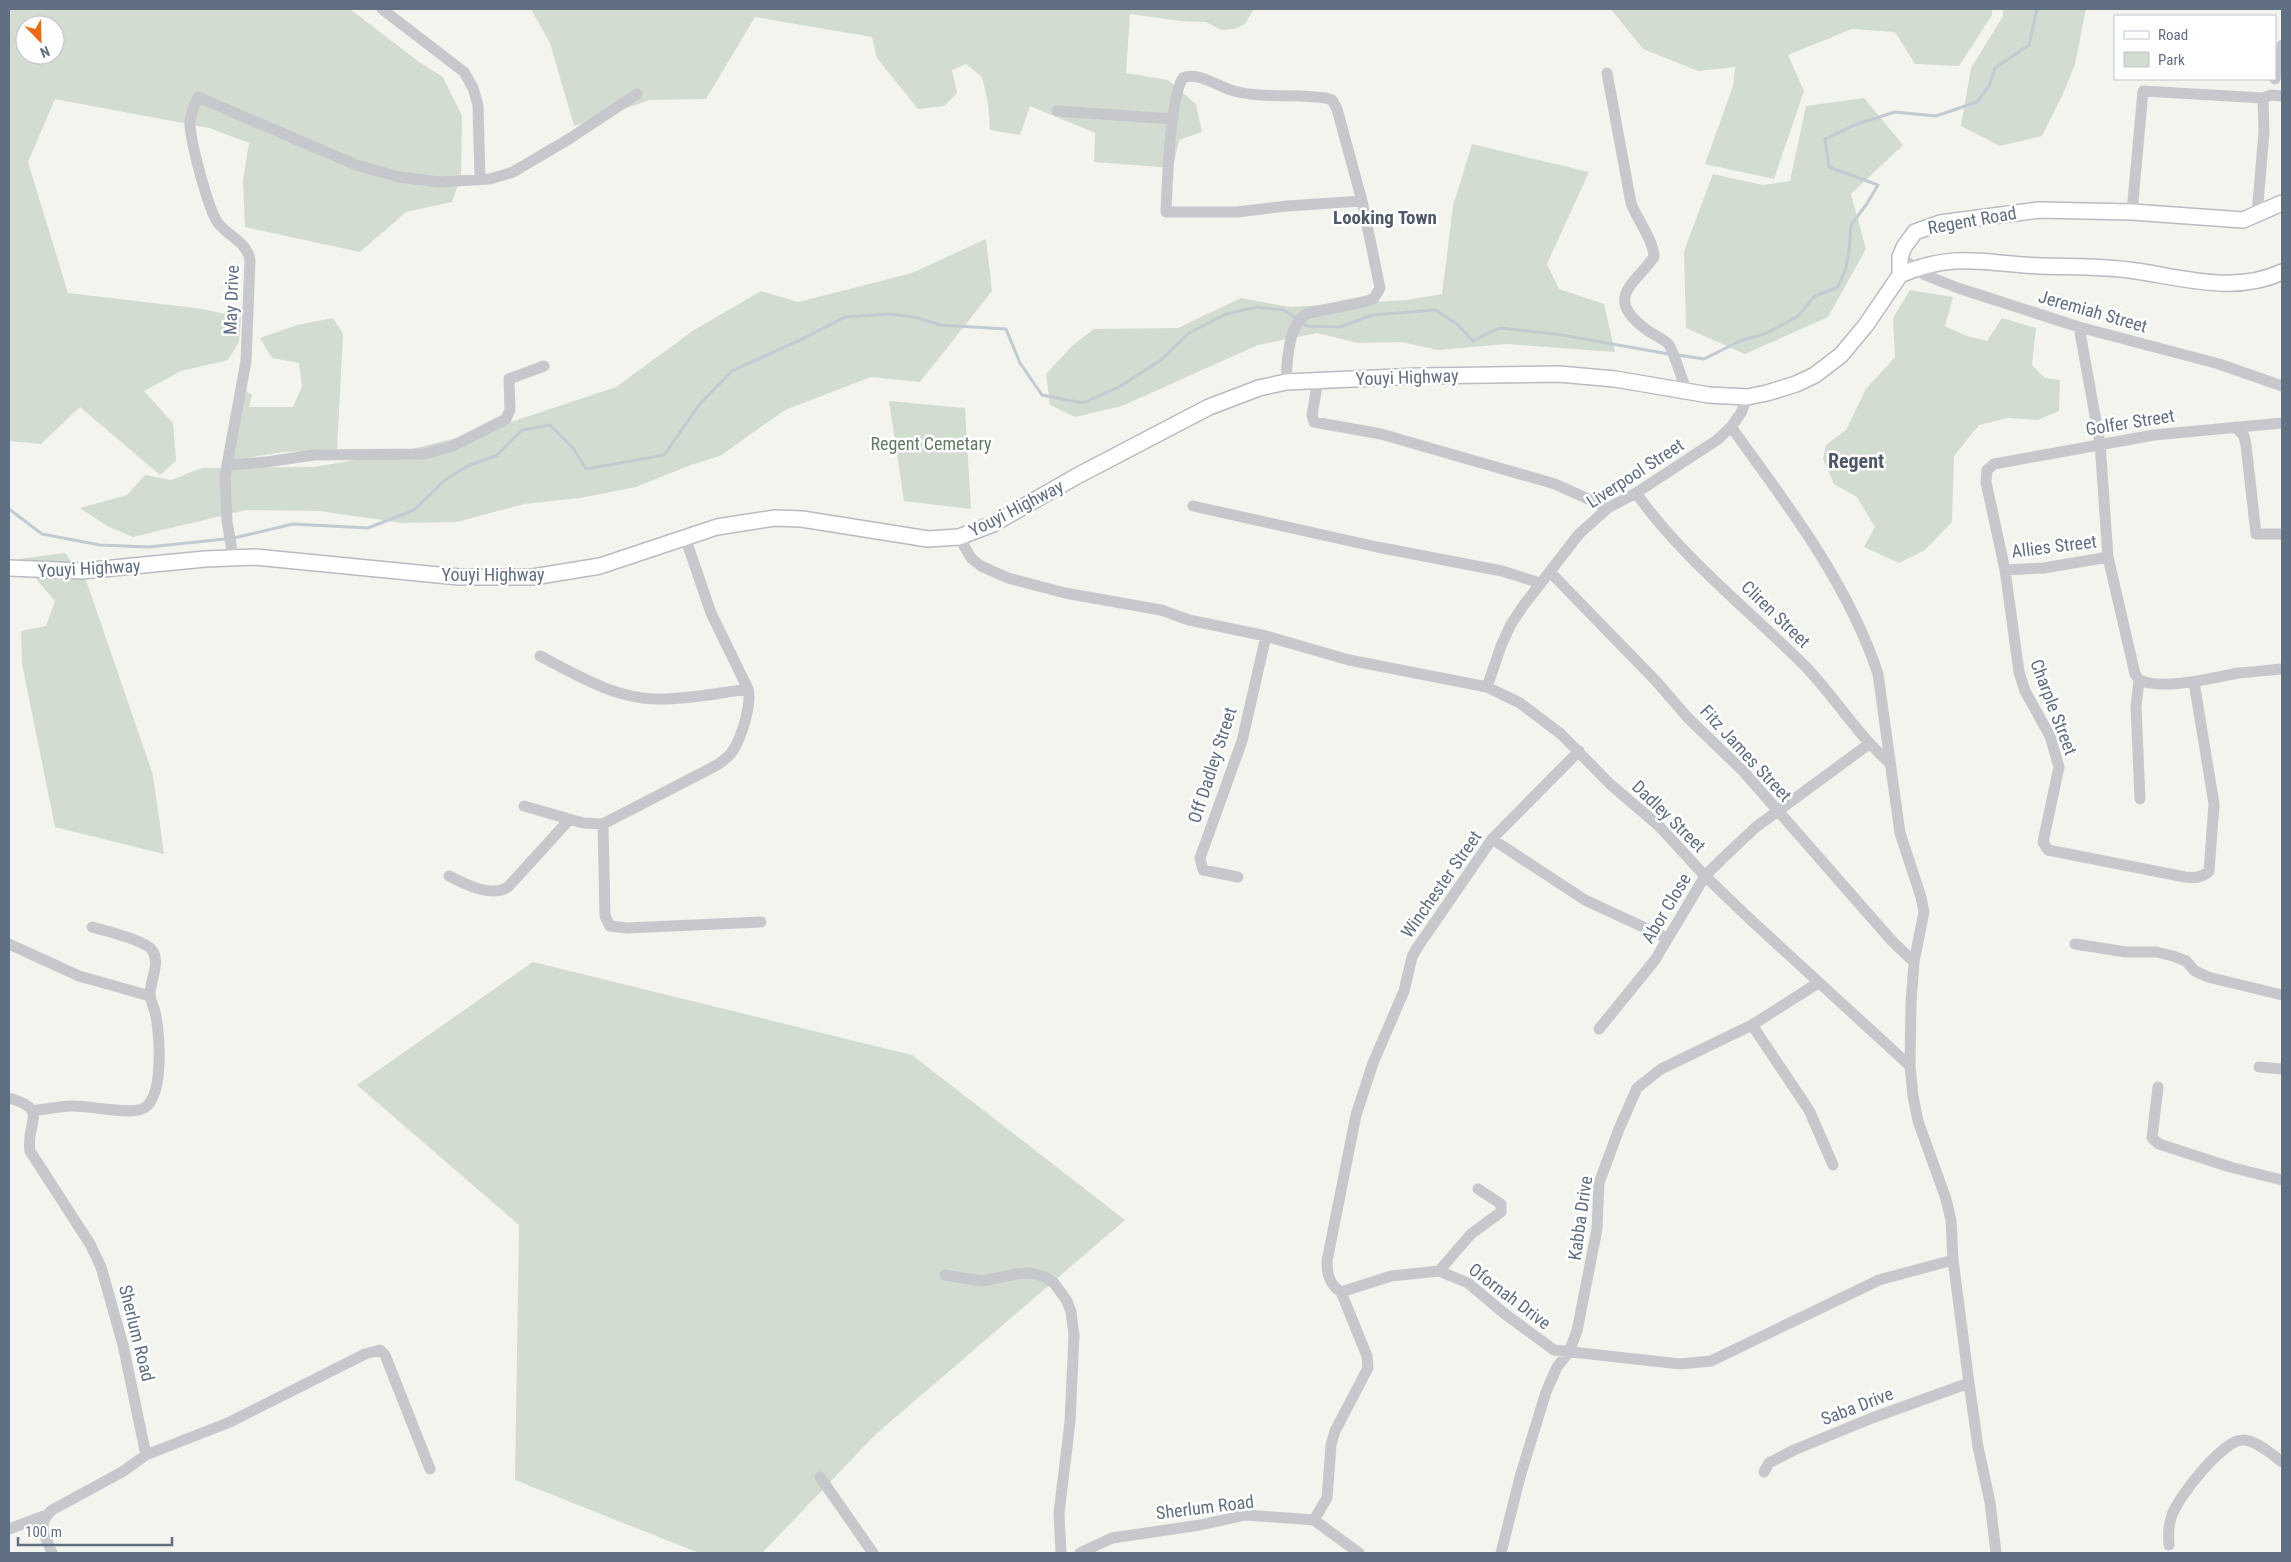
<svg xmlns="http://www.w3.org/2000/svg" width="2291" height="1562" viewBox="0 0 2291 1562" font-family="'Roboto Condensed',sans-serif">
	<rect width="100%" height="100%" fill="#f4f4ef"/>
	<path fill="#d3dcd0" fill-rule="evenodd" d="M9,9h341l69,53 24,15 19,39 -1,60 -9,26 -46,10 -46,40 -115,-25 -2,-46 6,-38 -40,-15 -154,-29 -27,63 40,131 128,15 45,9 -2,25 -11,18 -47,11 -37,20 29,32 3,38 -16,14 -80,-68 -39,37 -32,-3zM25,25h30v30h-30z
		M531,9h723l-9,15 -10,5 -14,1 -15,-8 -26,-1 -50,-7 -4,59 42,7 28,24 6,28 -23,8 -6,28 -79,-6 1,-29 -65,-27 -10,29 -30,-5 -2,-27 -6,-26 -16,-13 -14,6 5,23 -13,13 -26,3 -41,-51 -5,-21 -117,-20 -49,82 -56,1 -76,26 -24,-83z
		M1611,9h381v6l-33,51 -44,-2 -20,-32 -43,-3 -64,26 16,36 -30,88 -69,-15 28,-78 2,-19 -37,4 -55,-22z
		M2003,9h83l-11,55 -12,30 -21,42 -42,10 -39,-20 10,-58 32,-52z
		M1864,98l39,47 -52,49 15,55 -38,68 -83,37 -59,-26 -2,-77 29,-77 50,11 27,-4 16,-75z
		M1472,144l117,28 -42,92 12,25 45,15 11,48 -108,-8 -69,6 -36,-8 -44,1 -41,-10 -59,12 -136,61 -47,11 -25,-12 -4,-31 26,-28 22,-17 84,-1 63,-30 48,9 117,-7 36,-6 11,-88z
		M986,239l6,52 -72,91 -49,-5 -86,33 -65,46 -29,9 -55,22 -56,11 -56,6 -67,18 -54,1 -84,-12 -73,-1 -113,27 -26,-11 -27,-18 47,-13 18,-20 26,5 31,-12 112,-1 82,-14 88,-22 132,-44 78,-57 67,-39 37,11 114,-29z
		M1910,290l43,7 -8,29 22,10 20,5 15,-23 34,10 -4,37 13,13 15,2 -1,31 -21,9 -30,-2 -29,7 -25,31 -2,66 -27,28 -26,13 -35,-16 11,-20 -18,-30 -23,-13 -11,-25 3,-14 20,-15 20,-41 29,-32 -2,-39z
		M333,318l10,16 -6,117 -53,1 -51,8 12,-70 7,5 -3,12h44l9,-21 -3,-23 -27,-5 -12,-20 37,-13z
		M889,401l76,7 6,101 -67,-8z
		M65,553l22,30 66,192 11,79 -109,-27 -33,-163 -1,-33 25,-5 9,-25 -36,-42z
		M533,962l379,93 213,165 -249,214 -114,119h-63l-184,-73 4,-255 -162,-140z"/>
	<g fill="none" stroke-linecap="round" stroke-linejoin="round">
		<path stroke="#c2cbd1" stroke-width="3" d="M1678,355l26,4 36,-18 27,-8 31,-17 17,-20 23,-9 8,-19 3,-17 2,-26 15,-20 12,-20 -49,-18 -4,-28 32,-15 38,-12 41,4 41,-14 12,-16 6,-18 34,-23 8,-36
			M9,509l33,25 58,11 49,2 85,-9 59,-14 75,4 46,-18 31,-30 21,-13 31,-12 25,-25 28,-5 23,23 13,21 78,-14 35,-50 33,-34 68,-31 45,-23 44,-3 26,3 25,8 66,4 14,34 22,32 41,8 36,-16 42,-27 28,-27 37,-19 31,-7 27,3 23,16 33,1 32,-12 63,-5 22,14 16,17 26,-13 57,6 113,20"/>
		<g stroke="#b8bbbf" stroke-width="18">
			<path id="major" d="M1900,275v-18l4,-10 11,-15 25,-9 99,-13 93,2 111,8 39,-17
				M1900,275c55,-24 85,-11 141,-9 32,1 64,0 95,5 48,7 99,23 146,1
				M9,568l73,3 123,-12 50,-2 204,20h74l67,-11 117,-39 58,-9 27,1 126,20 31,-2 34,-13 84,-48 132,-69 50,-19 27,-6 133,-6 140,-2 56,5 94,16 38,2 20,-4 29,-9 19,-9 26,-20 25,-30 34,-50"/>
		</g>
		<path stroke="#c6c8cc" stroke-width="11" d="M382,9l82,63 9,16 5,17 2,74
			M1607,73l24,130c6,17 22,35 23,54 -20,28 -51,41 -7,73 6,5 18,9 22,15 6,9 13,36 18,47
			M2275,79l7,-34
			M1057,111l116,8
			M2132,212l11,-121 120,7
			M2257,215l7,-83 -1,-34 8,-3 11,1
			M1900,257l25,18 33,13 121,39 140,37 63,22
			M2079,327l21,116 8,114 27,117 4,6c24,11 75,-3 100,-7 15,-1 29,-3 43,-4
			M1318,380l-6,35 2,7 67,12 174,50 53,24
			M1286,382c1,-20 2,-61 23,-69l59,-12 6,-3 6,-10 -18,-87 -25,-92 -5,-9 -6,-2c-30,-5 -62,1 -92,-7 -15,-4 -37,-20 -51,-13 -13,18 -16,108 -17,134h71l50,-6 75,-5
			M1731,427c56,77 117,156 147,247l22,159 21,64 3,15 -10,50 -3,41 -1,63 3,30 5,25 28,78 5,21 2,40 16,123 9,64 12,55 6,51
			M2236,427l8,9 2,9 10,89h26
			M227,465l39,-3 48,-7 110,-1 29,-8 53,-27 4,-9 -1,-31 35,-13
			M1636,493c47,66 112,116 169,173 30,31 52,69 85,97
			M1193,506l184,41 125,24 38,12
			M959,537l12,21 10,8 27,12 57,15 96,17 28,10 77,16 83,24 138,27 33,16 41,31 49,50 49,42 46,50 47,45 158,145
			M233,557l-6,-36 -2,-45 21,-115 4,-101c-3,-18 -22,-24 -32,-37 -10,-14 -28,-83 -28,-100 0,-9 4,-17 8,-26l158,68 43,12 40,5 51,-3 23,-7 56,-33 68,-45
			M2005,570l39,-2 64,-11
			M1550,572l106,109 32,37 55,53 149,170 22,21
			M540,656c37,19 73,42 116,43 30,1 62,-6 92,-10
			M2139,680l-3,27 4,92
			M2194,682l20,122 -5,67c-7,7 -14,7 -24,6l-137,-27 -5,-8 16,-75 -9,-31 -25,-45 -6,-19 -14,-102 -19,-88 1,-12 7,-6 160,-29 128,-12
			M1487,687l14,-41 10,-22 12,-18 56,-72 29,-26 28,-15 81,-53 14,-13 10,-14 6,-16
			M524,806l59,17 20,1 114,-59c6,-4 13,-9 17,-16 8,-14 18,-45 14,-60l-37,-76 -26,-76
			M603,824l2,92 5,10 17,2 134,-6
			M1492,839l93,61 82,38
			M449,876c17,8 41,22 59,11l61,-67
			M1238,877l-35,-7 -3,-12 42,-117 24,-105
			M9,944l70,32 71,20
			M2075,944l51,8h30l17,4 13,5 9,10 13,6 74,18
			M1752,1025l57,85 24,55
			M1599,1029l56,-69 50,-84 18,-18 33,-31 113,-83
			M2259,1067l23,2
			M2158,1087l-6,51 7,6 71,23 52,13
			M9,1098c42,12 16,24 21,53l60,93 11,23 22,78 23,110 -24,17 -70,38c-16,14 -7,26 0,43
			M32,1111c13,-2 25,-4 38,-5 18,-1 57,9 72,3 23,-9 18,-77 13,-97 -1,-5 -5,-12 -5,-18 0,-13 11,-32 2,-44 -7,-10 -47,-19 -60,-23
			M1439,1271l32,-37 30,-22v-8l-23,-15
			M945,1275l37,6 34,-7 15,-1 12,3 11,7 13,18 4,11 3,23 -4,87 -11,91 2,40
			M1341,1292l50,-16 48,-5 29,12 37,31 49,36 126,14 31,-3 168,-81 74,-20
			M146,1455l84,-33 135,-68 15,-4 5,5 45,114
			M1764,1472l5,-9 25,-13 78,-32 97,-35
			M820,1477l53,76
			M1314,1520l13,-22 4,-53 4,-14 33,-63 -1,-12 -26,-64c-12,-8 -14,-18 -14,-31l29,-146 17,-52 31,-72 8,-34 5,-9 75,-109 87,-88
			M9,1529l35,-13
			M2169,1545c-1,-11 -1,-20 3,-30 6,-18 50,-74 70,-75 13,-1 31,15 40,22
			M1080,1553l32,-15 88,-13 46,-10 68,5 45,33
			M1501,1553l19,-76 26,-85 11,-25 12,-15 8,-21 20,-102 2,-46 20,-54 18,-41 24,-19 91,-44 66,-42"/>
		<use href="#major" stroke="#fff" stroke-width="15"/>
	</g>
	<g text-anchor="middle" dominant-baseline="central" stroke-width="5" stroke-linejoin="round" paint-order="stroke">
		<g font-size="18" fill="#616f83" stroke="#fff">
			<text transform="translate(1972 220) rotate(-10)">Regent Road</text>
			<text transform="translate(231 300) rotate(-88)">May Drive</text>
			<text transform="translate(2093 311) rotate(16)">Jeremiah Street</text>
			<text transform="translate(1407 377) rotate(-2)">Youyi Highway</text>
			<text transform="translate(2130 422) rotate(-9)">Golfer Street</text>
			<text transform="translate(1635 473) rotate(-33)">Liverpool Street</text>
			<text transform="translate(1016 508) rotate(-27)">Youyi Highway</text>
			<text transform="translate(2054 546) rotate(-7)">Allies Street</text>
			<text transform="translate(89 568) rotate(-3)">Youyi Highway</text>
			<text x="493" y="574">Youyi Highway</text>
			<text transform="translate(1776 614) rotate(44)">Cliren Street</text>
			<text transform="translate(2054 707) rotate(69)">Charple Street</text>
			<text transform="translate(1746 753) rotate(47)">Fitz James Street</text>
			<text transform="translate(1212 765) rotate(-72)">Off Dadley Street</text>
			<text transform="translate(1669 816) rotate(44)">Dadley Street</text>
			<text transform="translate(1441 884) rotate(-55)">Winchester Street</text>
			<text transform="translate(1666 908) rotate(-59)">Abor Close</text>
			<text transform="translate(1580 1218) rotate(-82)">Kabba Drive</text>
			<text transform="translate(1510 1296) rotate(37)">Ofornah Drive</text>
			<text transform="translate(137 1333) rotate(76)">Sherlum Road</text>
			<text transform="translate(1857 1406) rotate(-21)">Saba Drive</text>
			<text transform="translate(1205 1507) rotate(-7)">Sherlum Road</text>
		</g>
		<g font-size="18" fill="#617a60" stroke="#fff">
			<text x="931" y="443">Regent Cemetary</text>
		</g>
		<g font-size="19" font-weight="bold" fill="#4f5967" stroke="#fff">
			<text x="1385" y="217">Looking Town</text>
		</g>
		<g font-size="20" font-weight="bold" fill="#4f5967" stroke="#fff">
			<text x="1856" y="461">Regent</text>
		</g>
	</g>
	<rect width="2291" height="1562" fill="none" stroke="#616f83" stroke-width="20"/>
	<rect x="2114" y="15" width="162" height="65" fill="#ffffff" stroke="#c0c5cd"/>
	<rect x="2124" y="31" width="25" height="8" fill="#ffffff" stroke="#c0c5cd"/>
	<text x="2158" y="40" font-size="15" fill="#616f83">Road</text>
	<rect x="2124" y="52" width="25" height="15" fill="#d3dcd0" stroke="#c0c5cd"/>
	<text x="2158" y="65" font-size="15" fill="#616f83">Park</text>
	<g transform="translate(40 40) rotate(157)"><circle r="24" fill="#ffffff" stroke="#c0c5cd"/>
	<path d="M0-4L9 19L0 12L-9 19Z" fill="#f06714"/>
	<text y="-8" font-size="14" font-weight="bold" text-anchor="middle" fill="#616f83">N</text>
	</g>
	<path d="M18 1537v8h154v-8" fill="none" stroke="#616f83" stroke-width="2.5"/>
	<text x="25" y="1537" font-size="15" fill="#616f83" stroke="#ffffff" stroke-width="4" paint-order="stroke">100 m</text>
</svg>
